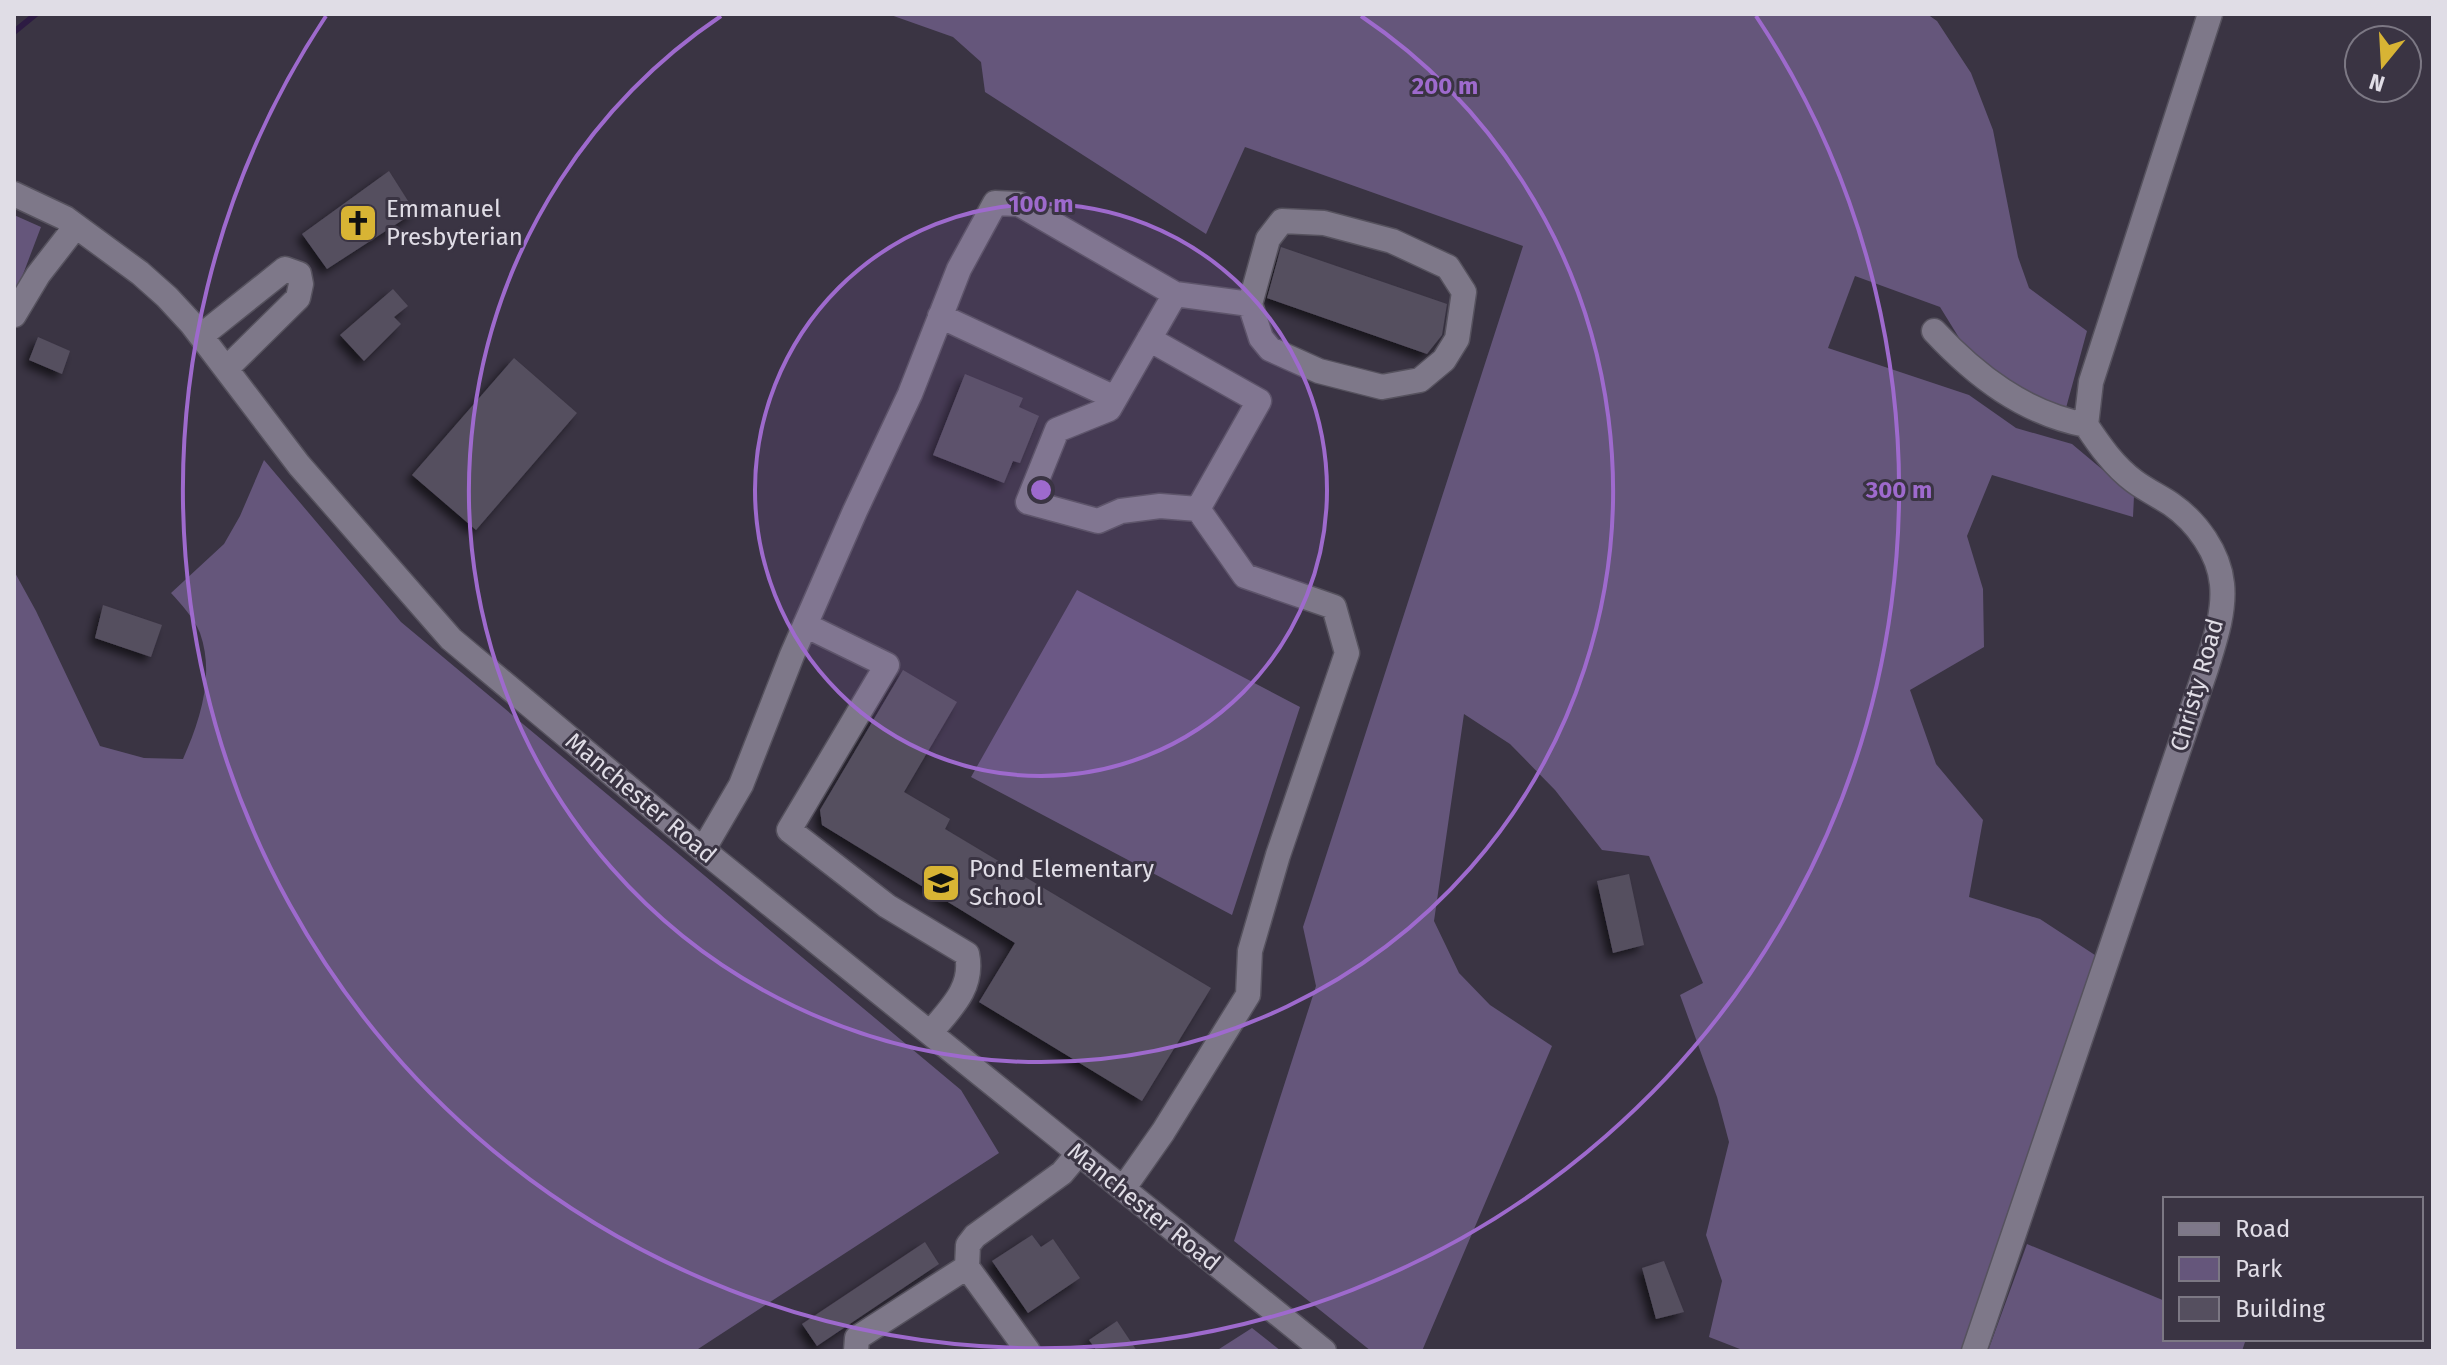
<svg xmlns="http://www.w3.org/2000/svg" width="2447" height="1365" viewBox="0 0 2447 1365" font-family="'Fira Sans',sans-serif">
	<defs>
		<filter id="shadow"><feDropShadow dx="-5.5" dy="5.5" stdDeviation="4" flood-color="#0009"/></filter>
	</defs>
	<rect width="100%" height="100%" fill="#3a3443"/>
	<path fill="#65567b" d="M888,14h1039l10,7 34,52 22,57 25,127 11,31 58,43 -21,77 -41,-13 -37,-26 -27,-28 -21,-34 -85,-31 -27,72 141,47 47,33 56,16 62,52 -1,21 -141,-42 -25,61 16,53 1,58 -74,43 26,74 47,56 -14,77 71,22 61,40 -136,392h-220l-36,-14 13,-56 -16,-46 23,-93 -12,-45 -37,-102 23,-12 -54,-127 -47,-6 -47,-60 -45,-46 -46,-30 -30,207 25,52 31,32 62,41 -130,305h-51l-137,-110 82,-255 -13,-59 220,-681 -278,-99 -39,87 -221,-142 -4,-30 -28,-25z
		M14,215l27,12 -27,71z
		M264,460l137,162 560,468 38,63 -304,198h-681v-780l22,40 64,135 44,12 39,1c17,-38 32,-84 17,-126 -6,-15 -18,-28 -29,-40l53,-49 16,-28z
		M1077,590l223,117 -68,208 -261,-138z
		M2027,1244l138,57v38h81l-4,12h-254z
		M1252,1328l29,23h-65z"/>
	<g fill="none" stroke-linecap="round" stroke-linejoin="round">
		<path stroke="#2d1b43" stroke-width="6" d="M14,32l22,-18"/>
	</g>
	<path fill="#554f5f" filter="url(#shadow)" d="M389,171l26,41 -88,57 -25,-35z
		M1281,247l166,57 -5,31 -15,19 -160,-56z
		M393,289l15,17 -14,11 7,7 -37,37 -24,-26z
		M38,337l32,14 -8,23 -33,-14z
		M514,358l63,55 -101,117 -64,-55z
		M965,374l58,24 -4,9 20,9 -19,47 -7,-2 -9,22 -71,-28z
		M103,605l59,20 -11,32 -56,-19z
		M903,670l54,32 -53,90 46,27 -5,10 266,159 -69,113 -163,-99 36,-59 -193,-118 -2,-15z
		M1629,874l15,71 -31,8 -16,-72z
		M1032,1235l9,12 12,-8 27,39 -52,35 -36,-52z
		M925,1242l14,22 -122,82 -15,-22z
		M1664,1261l20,51 -28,7 -14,-51z
		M1117,1321l20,30h-40l-8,-11z"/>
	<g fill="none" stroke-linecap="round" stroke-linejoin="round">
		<g stroke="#56525e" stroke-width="27">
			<path id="minor" d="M14,194l51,24 75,55 27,24 24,26 108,142 152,174 252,211 621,501
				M1175,294l75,10 11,34 9,11 49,22 63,16 38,-7 24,-20 13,-21 7,-47 -16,-25 -56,-26 -68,-18 -42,-2 -14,18 -18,65
				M14,315l24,-40 38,-49
				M940,316l175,82
				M1934,331c42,45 90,82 152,94
				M201,336l84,-67 14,5 2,10 -3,14 -72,71
				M1149,339l110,62 -61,108
				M805,625l82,40 -98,165 98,76 80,48c7,34 -17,55 -37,79
				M703,850l38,-65 51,-130 63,-144 55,-117 49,-125 36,-66 24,1 156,90 -66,115 -52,21 -29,72 70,19 23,-10 39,-5 38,3 47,67 89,31 13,46 -69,202 -28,96 -2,44 -85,137 -40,57
				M856,1351l1,-13 110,-71
				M1028,1351l-61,-84 1,-22 7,-9 87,-63 16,-19
				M1974,1351l232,-682c8,-26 19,-57 16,-85 -3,-31 -25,-62 -51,-80 -12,-8 -25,-14 -37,-23 -20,-15 -34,-35 -48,-56l5,-43 119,-368"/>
		</g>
		<use href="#minor" stroke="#7e7889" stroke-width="24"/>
	</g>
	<circle cx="1041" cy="490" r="286" fill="#9e6acd" fill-opacity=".12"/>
	<g fill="none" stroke="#9e6acd" stroke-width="4">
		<circle cx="1041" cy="490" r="286"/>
		<path d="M1361 16A572 572 0 1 1 721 16"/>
		<path d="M1756 16A858 858 0 1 1 326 16"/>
	</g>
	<defs>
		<g id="church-square" transform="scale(2)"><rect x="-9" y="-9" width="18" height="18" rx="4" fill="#d8b434" stroke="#3a3443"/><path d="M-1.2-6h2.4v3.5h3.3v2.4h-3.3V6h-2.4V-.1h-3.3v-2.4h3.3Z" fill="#111"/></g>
		<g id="school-square" transform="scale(2)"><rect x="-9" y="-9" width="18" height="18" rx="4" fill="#d8b434" stroke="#3a3443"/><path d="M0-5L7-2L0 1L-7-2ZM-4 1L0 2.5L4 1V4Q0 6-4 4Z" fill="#111"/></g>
	</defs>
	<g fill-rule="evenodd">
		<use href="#church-square" x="358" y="223"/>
		<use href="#school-square" x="941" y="883"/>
	</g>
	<g text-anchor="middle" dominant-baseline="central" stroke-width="6" stroke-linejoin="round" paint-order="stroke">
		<g font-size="24" fill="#e0dde6" stroke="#3a3443" text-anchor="start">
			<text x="386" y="209">Emmanuel<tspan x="386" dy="28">Presbyterian</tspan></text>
			<text x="969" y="869">Pond Elementary<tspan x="969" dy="28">School</tspan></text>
		</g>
		<g font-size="24" fill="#e0dde6" stroke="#3a3443">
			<text transform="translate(2197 685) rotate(-74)">Christy Road</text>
			<text transform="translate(641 798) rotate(40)">Manchester Road</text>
			<text transform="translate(1144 1207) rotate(39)">Manchester Road</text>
		</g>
	</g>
	<circle cx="1041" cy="490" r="12" fill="#9e6acd" stroke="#3a3443" stroke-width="4"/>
	<g font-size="24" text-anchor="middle" font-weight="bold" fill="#9e6acd" stroke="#3a3443" stroke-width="6" stroke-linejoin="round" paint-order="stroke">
		<text x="1445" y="94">200 m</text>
		<text x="1041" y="212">100 m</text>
		<text x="1899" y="498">300 m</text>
	</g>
	<rect width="2447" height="1365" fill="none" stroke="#e0dde6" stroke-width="32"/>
	<rect x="2163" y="1197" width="260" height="144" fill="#3a3443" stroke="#7c7884" stroke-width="2"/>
	<rect x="2179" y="1223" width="40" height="12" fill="#7e7889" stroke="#7c7884" stroke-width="2"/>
	<text x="2235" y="1237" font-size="24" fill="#e0dde6">Road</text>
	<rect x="2179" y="1257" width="40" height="24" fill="#65567b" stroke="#7c7884" stroke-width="2"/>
	<text x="2235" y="1277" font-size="24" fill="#e0dde6">Park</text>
	<rect x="2179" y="1297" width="40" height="24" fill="#554f5f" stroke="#7c7884" stroke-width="2"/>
	<text x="2235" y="1317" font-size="24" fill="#e0dde6">Building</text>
	<g transform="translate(2383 64) rotate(198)"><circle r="38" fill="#3a3443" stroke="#7c7884" stroke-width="2"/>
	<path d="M0-6L14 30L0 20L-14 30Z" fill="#d8b434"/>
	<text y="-12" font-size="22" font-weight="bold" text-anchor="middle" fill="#e0dde6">N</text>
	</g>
</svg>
